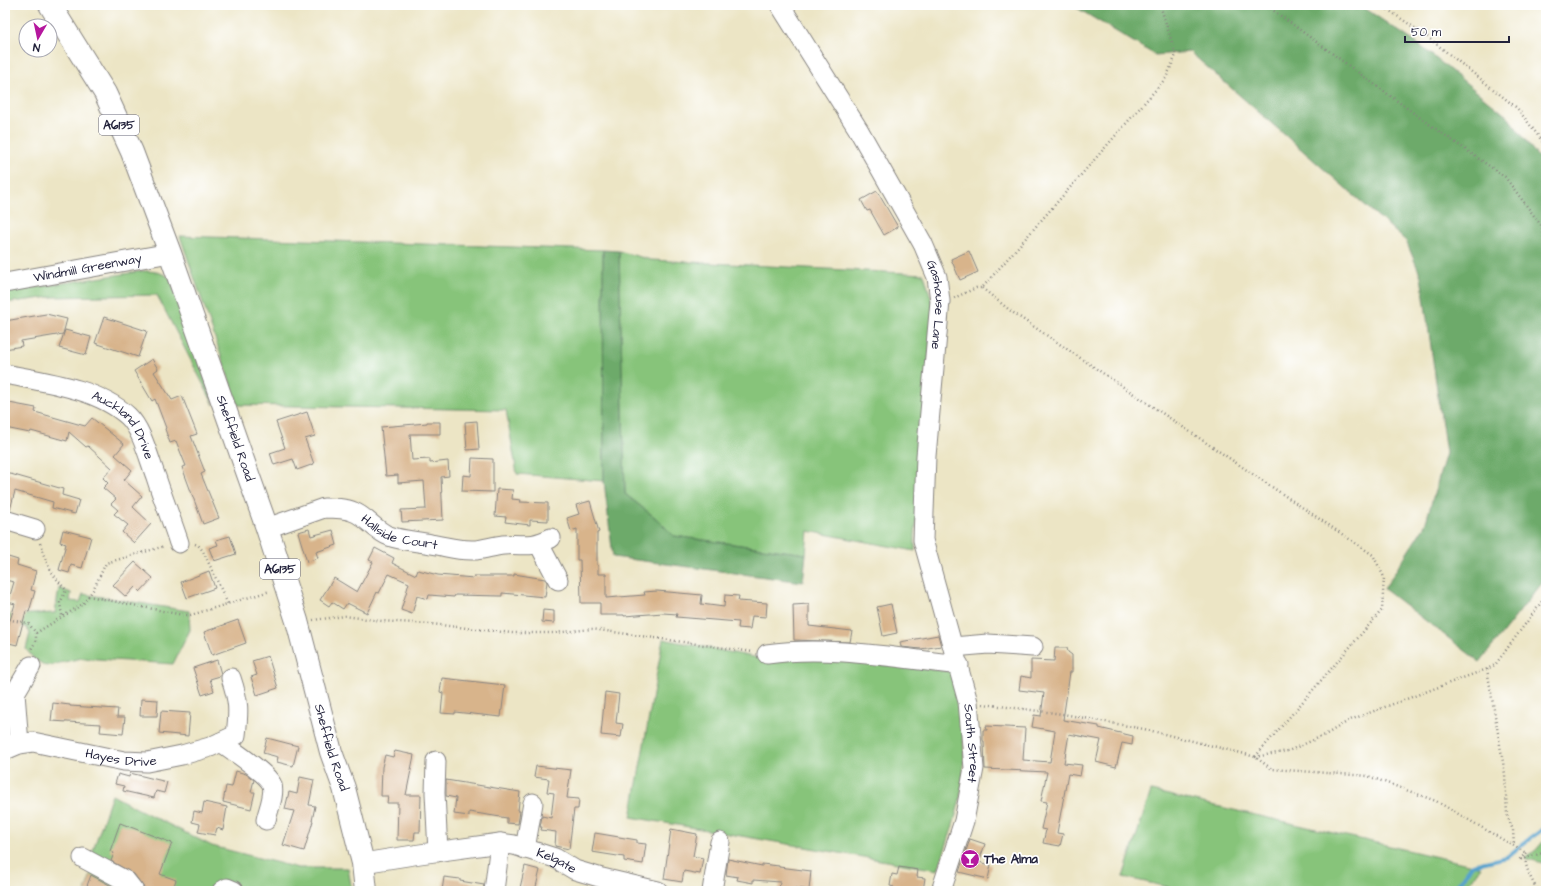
<svg xmlns="http://www.w3.org/2000/svg" width="1551" height="896" viewBox="0 0 1551 896" font-family="'Architects Daughter',sans-serif">
	<rect width="100%" height="100%" fill="#fff"/>
	<filter id="ink" filterUnits="userSpaceOnUse"><feTurbulence type="fractalNoise" baseFrequency=".025" numOctaves="2"/><feDisplacementMap in="SourceGraphic" scale="8" xChannelSelector="R" yChannelSelector="G"/><feConvolveMatrix kernelMatrix="1 2 1 2 8 2 1 2 1" color-interpolation-filters="sRGB"/></filter>
	<filter id="wash" filterUnits="userSpaceOnUse"><feTurbulence type="fractalNoise" baseFrequency=".012" numOctaves="4" result="noise"/><feDisplacementMap in="SourceGraphic" scale="16" xChannelSelector="R" yChannelSelector="G"/><feGaussianBlur stdDeviation="0.9" result="paint"/><feColorMatrix in="noise" values="0 0 0 0 0 0 0 0 0 0 0 0 0 0 0 0 0 1.4 0 .05"/><feComposite in="paint" operator="in"/></filter>
	<g filter="url(#wash)">
		<rect width="100%" height="100%" fill="#ece5c5"/>
		<path fill="#87c47a" stroke="#54735a" d="M180,236l423,14 1,231 -87,-7 -11,-64 -268,-5z
			M619,251l32,9 273,14 9,31 -18,231v15l-107,-20 -2,23 -132,-18 -17,-17 -32,-25z
			M143,271c11,0 18,1 27,7l44,127 -57,-110 -106,2 -46,6v-11z
			M59,588l12,5 -1,8 10,1 3,-8 106,17 1,19 -17,34 -91,-6 -36,8 -12,-7 -8,-10 4,-16 -4,-6 -21,-4 4,-8 46,-2z
			M663,639l101,20 29,-3 163,16c5,43 13,88 3,131 -5,23 -14,45 -21,67l-307,-53z
			M1151,791l330,76 -18,24h-277l-63,-14z
			M112,795l24,13 76,38 86,22h50l4,23h-267l8,-22v-19z
			M1546,838v26l-21,-6 11,-8z"/>
		<path fill="#6daa6a" stroke="#486652" d="M1072,5h288l58,39 90,73 36,48 2,4v409l-66,84 -96,-73 41,-64 21,-72 -25,-177 -15,-35 -216,-189 -35,3z
			M603,250l16,1 6,243 32,25 17,17 132,18 -3,28 -190,-25 -9,-76z"/>
		<g fill="none" stroke-linecap="round" stroke-linejoin="round">
			<path stroke="#54a2cd" stroke-width="4" d="M1453,891l19,-26 35,-8 17,-14 22,-16"/>
		</g>
		<g id="blocks">
			<path fill="#d8b48b" d="M877,191l21,36 -14,8 -14,-25 -3,1 -6,-11z
				M969,251l9,21 -18,8 -9,-21z
				M46,314l21,5 -4,15 -42,7 1,5 -17,3v-28z
				M104,317l43,14 -9,26 -43,-14z
				M65,330l26,7 -5,18 -27,-7z
				M152,359l6,10 -4,3 18,28 10,-4 15,38 -6,2 14,36 -4,2 18,44 -16,6 -21,-57 4,-1 -10,-25 -6,2 -5,-14 1,-1 -11,-29 -3,2 -18,-30z
				M9,403l27,5 -1,4 50,14 7,-8 32,26 -9,11 17,15 -8,10 18,16 -9,11 18,17 -17,19 -12,-11 6,-7 -14,-11 4,-4 -7,-6 5,-5 -13,-11 5,-5 -5,-5 9,-10 -24,-22 -2,1 -17,-15 -2,9 -36,-10 -1,2 -25,-5z
				M307,412l8,24 -10,3 9,25 -17,6 -4,-11 -19,6 -4,-12 15,-5 -9,-26z
				M477,421l2,28 -12,1 -2,-28z
				M427,422h13v12h-30l2,26 18,-1v4l18,-2 1,15 -8,1 2,43 -41,2 -1,-12 25,-1 -2,-28 -26,2v-8l-12,1 -5,-49 46,-4z
				M472,458l21,1v33l-31,-1 1,-16 8,1z
				M7,473l56,16 -1,6 17,5 -4,14 -23,-6 1,-6 -38,-11 -5,19 -5,-1v-29z
				M497,489l16,1 -1,9 9,1 -1,2 28,1v18l-18,-1v5l-25,-3 1,-5 -11,-1z
				M590,501l9,31 -2,1v32h1v9h8v24l39,-3 -1,-3 13,-1 45,4 -1,9 23,3 1,-12 14,1 -1,5 29,2 -1,14 -14,-1 -2,13 -12,-1 1,-6 -63,-5 1,-3 -14,-1 -39,3v-1h-24v-12h-19l-1,-43h-3v-31l-6,2 -4,-13 12,-4 -3,-9z
				M309,529l2,7 22,-6 4,15 -21,7 2,6 -11,4 -9,-30z
				M63,530l28,7 -9,31 -11,-3 -2,8 -10,-3 7,-26 -6,-2z
				M230,536l6,18 -22,7 -5,-13 9,-3 -2,-5z
				M375,548l19,10 -2,5 24,12 2,-5 20,5 36,3v-2h40v-2l31,5 2,3 -2,15 -43,-4v3l-47,-1 -1,2 -25,-2 -1,4 -11,-3 -5,18 -11,-4 8,-27 -20,-9 -10,19 -2,-1 -10,21 -20,-10 -4,6 -11,-7 -3,4 -9,-6 14,-22 23,14 16,-30 -4,-2z
				M5,556l13,4 -1,5 19,6 -5,19 4,1 -6,21 -3,-1 -9,34 -12,-3v-16l3,1 7,-23 -7,-2 6,-20 -9,-2z
				M135,562l18,16 -13,14 -5,-5 -9,10 -13,-12z
				M209,571l6,17 -28,10 -6,-16z
				M809,604v22l43,5 -2,11 -56,-2 -1,-35z
				M891,604l6,29 -14,3 -6,-29z
				M543,610l11,1v12l-12,-1z
				M238,620l8,23 -34,12 -8,-23z
				M938,635l3,11 -20,3 -20,-2 -1,-5z
				M1055,648h12l1,4 4,3v17h-2l-7,48 36,6v2l34,8 -1,9 -10,-2 -6,24 -20,-5 5,-22 -32,-6 -5,29 18,2 -2,11 -12,-2 -11,59 6,1 -3,12 -17,-3 3,-13 -5,-1 6,-27 -6,-1 6,-29 -62,-3 -1,-27 -1,-2v-10h4l-1,-4 39,2 -2,32 27,2 5,-31 -23,-4 2,-12 7,1 3,-23 -25,-3 2,-14 10,2v-18l23,1z
				M268,656l10,32 -21,7 -6,-18 6,-2 -5,-14z
				M217,660l4,14 -1,2 -10,3 4,12 -12,4 -9,-27z
				M442,678l63,7 -4,32 -46,-5v2l-14,-1 2,-20 -3,-1z
				M605,692l14,2 -3,29 7,1 -2,13 -20,-2z
				M141,699l17,1 -1,16h-17z
				M53,703l17,2v1l48,3 -1,8h8l-2,17 -23,-2 1,-8 -50,-3z
				M161,711l29,2 -2,23 -29,-3z
				M267,738l31,8 -5,20 -16,-4 1,-5 -15,-4z
				M395,751l19,4 -8,40h15l-1,37h-5l-1,8h-17l1,-37h-11l1,-7h-7l1,-29 3,-12 8,2z
				M536,766l35,4 -4,28 12,1 -1,10h-4l-5,40 -14,-3 1,-14 -15,-2 1,-3h-2l2,-11 9,2 3,-25 -7,-1 2,-13 -15,-2z
				M236,771l10,3 8,6 -3,12h4l-4,17 -28,-7 3,-16 6,1z
				M130,773l37,9 -3,11 -8,-2 -2,7 -31,-7 1,-5 -9,-2 3,-10 11,3z
				M300,777l14,3 -5,25 6,1 -3,15h1l-9,30 -21,-6 11,-34 -9,-2 4,-17 8,2z
				M446,780l74,12 -2,19h2l-2,13 -11,-1v-5l-38,-6v4l-15,-2 2,-16 -10,-2z
				M204,802l23,5 -4,23 -6,-2 -2,7 -17,-3 2,-8 -8,-2 2,-11 8,2z
				M120,823l52,20 -12,31 16,6 -4,11h-22l-5,-2 -11,-15 -23,-13 3,-8 -4,-2z
				M671,829l26,5 -4,22 10,2 -3,16 -16,-3 -2,11 -18,-3z
				M595,833l42,7v3l9,1 -3,20 -19,-3v-4l-32,-5z
				M970,839l15,5 -6,18 12,3 -3,14 -29,-7z
				M728,859l34,7v-2l17,2v1l32,4 -2,19 -13,-2v3l-17,-1 1,-8 -27,-2v3l-16,-3 1,-3 -12,-2z
				M525,866l15,4 -5,21 -15,-3z
				M899,867l19,3 -1,7 8,1 -2,13h-30l1,-4 -4,-1 2,-12 5,1z
				M91,875l28,15 -1,1h-33z
				M444,877l16,2v2l24,4 -1,6h-41z"/>
		</g>
	</g>
	<g filter="url(#ink)">
		<use href="#blocks" fill-opacity="0" stroke="#878480" stroke-width="1"/>
		<g fill="none" stroke-linecap="round" stroke-linejoin="round">
			<g stroke="#878480" stroke-width="21">
				<g id="minor">
					<path id="s1" d="M780,5l78,124 65,115 14,33 3,24 -14,155 -3,84 45,162 6,66 -10,53 -23,70"/>
					<path id="s2" d="M5,283l165,-30"/>
					<path id="s3" d="M5,374c40,8 92,14 123,42 14,13 21,43 28,61 7,22 16,44 23,66"/>
					<path d="M5,520l30,9"/>
					<path id="s4" d="M267,528l57,-20c10,0 21,0 30,4 11,4 22,19 35,24 14,5 28,5 42,8 18,3 26,7 45,6 9,-1 18,-4 27,-5 21,-2 26,4 48,-7"/>
					<path d="M539,544l19,36"/>
					<path d="M953,647l35,-3 45,3"/>
					<path d="M767,654c61,-9 130,4 192,11"/>
					<path d="M221,742c11,8 47,32 51,43 3,10 -4,25 -6,35"/>
					<path d="M19,744l-4,-51 16,-27"/>
					<path id="s5" d="M5,750l14,-6 14,-2 91,19 23,1 35,-7 28,-8 26,-12c3,-25 3,-33 -5,-57"/>
					<path d="M436,761l-1,32 3,59"/>
					<path d="M525,849l8,-46"/>
					<path d="M83,858l43,23 8,10"/>
					<path id="s6" d="M363,863l57,-9 80,-11 14,2 41,13 20,12 27,8 56,13"/>
					<path d="M222,891l5,-3 7,3"/>
					<path d="M494,891l6,-48"/>
					<path d="M712,891l8,-49"/>
				</g>
			</g>
			<g stroke="#878480" stroke-width="24">
				<g id="major">
					<path id="s7" d="M50,5l55,88 27,59 38,101 97,275 30,93 34,131 13,36 19,75 3,28"/>
				</g>
			</g>
			<path stroke="#878480" stroke-width="2.5" stroke-dasharray="1 3" stroke-linecap="butt" d="M1269,5l1,3 156,114 79,55 36,48 5,19
				M1381,5l44,30 92,73 29,38
				M982,288l30,24 361,243 11,22 -2,33 -127,147
				M954,298l22,-10h6l184,-210 10,-23 -16,-50
				M40,543c7,23 10,29 26,47l-6,13 2,13
				M195,544l3,1 5,6 25,53
				M88,596l95,19h8l79,-24
				M5,619l23,4 8,10v8l-6,10
				M313,620l32,-4 37,5 49,3 81,9h42l38,-4 161,23
				M36,633l47,-29 10,-14 13,-27 59,-17
				M1487,669l18,105 2,41 6,15 1,16
				M983,704l80,10 81,15 101,25 10,3 17,12 96,7 68,25 90,52c-3,12 6,28 12,38
				M1255,757l33,-6 37,-16 25,-15 137,-51 8,-4 51,-69
				M1526,853l-7,7 27,-8"/>
			<use href="#minor" stroke="#fff" stroke-width="19"/>
			<use href="#major" stroke="#fff" stroke-width="22"/>
		</g>
	</g>
	<defs>
		<g id="bar-disc" transform="scale(1)"><circle r="9.5" fill="#b5179e" stroke="#fff"/><path d="M-6-5H6L.8 .8V4.5H3.5V6h-7V4.5H-.8V.8Z" fill="#fff"/></g>
	</defs>
	<g fill-rule="evenodd">
		<use href="#bar-disc" x="970" y="859"/>
	</g>
	<g text-anchor="middle" dominant-baseline="central" stroke-width="3.5" stroke-linejoin="round" paint-order="stroke">
		<g fill="#fff" stroke="#646476" stroke-width="1">
			<rect x="99" y="115" width="40" height="20" rx="3"/>
			<rect x="260" y="559" width="40" height="20" rx="3"/>
		</g>
		<g font-size="12" font-weight="bold" fill="#22223b">
			<text x="119" y="125">A6135</text>
			<text x="280" y="569">A6135</text>
		</g>
		<g font-size="13" fill="#22223b" stroke="#fff">
			<text stroke="none"><textPath href="#s2" startOffset="84">Windmill Greenway</textPath></text>
			<text stroke="none"><textPath href="#s1" startOffset="342">Gashouse Lane</textPath></text>
			<text stroke="none"><textPath href="#s3" startOffset="135">Auckland Drive</textPath></text>
			<text stroke="none"><textPath href="#s7" startOffset="473">Sheffield Road</textPath></text>
			<text stroke="none"><textPath href="#s4" startOffset="142">Hallside Court</textPath></text>
			<text stroke="none"><textPath href="#s1" startOffset="788">South Street</textPath></text>
			<text stroke="none"><textPath href="#s7" startOffset="797">Sheffield Road</textPath></text>
			<text stroke="none"><textPath href="#s5" startOffset="119">Hayes Drive</textPath></text>
			<text stroke="none"><textPath href="#s6" startOffset="198">Kelgate</textPath></text>
		</g>
		<g font-size="13" font-weight="bold" fill="#22223b" stroke="#fff" text-anchor="start">
			<text x="984" y="859">The Alma</text>
		</g>
	</g>
	<rect width="1551" height="896" fill="none" stroke="#fff" stroke-width="20"/>
	<g transform="translate(38 38) rotate(189)"><circle r="19" fill="#ffffff" stroke="#a7a7b1"/>
	<path d="M0-3L7 15L0 10L-7 15Z" fill="#b5179e"/>
	<text y="-6" font-size="11" font-weight="bold" text-anchor="middle" fill="#22223b">N</text>
	</g>
	<path d="M1405 36v6h104v-6" fill="none" stroke="#22223b" stroke-width="2"/>
	<text x="1411" y="36" font-size="12" fill="#22223b" stroke="#ffffff" stroke-width="3" paint-order="stroke">50 m</text>
</svg>
